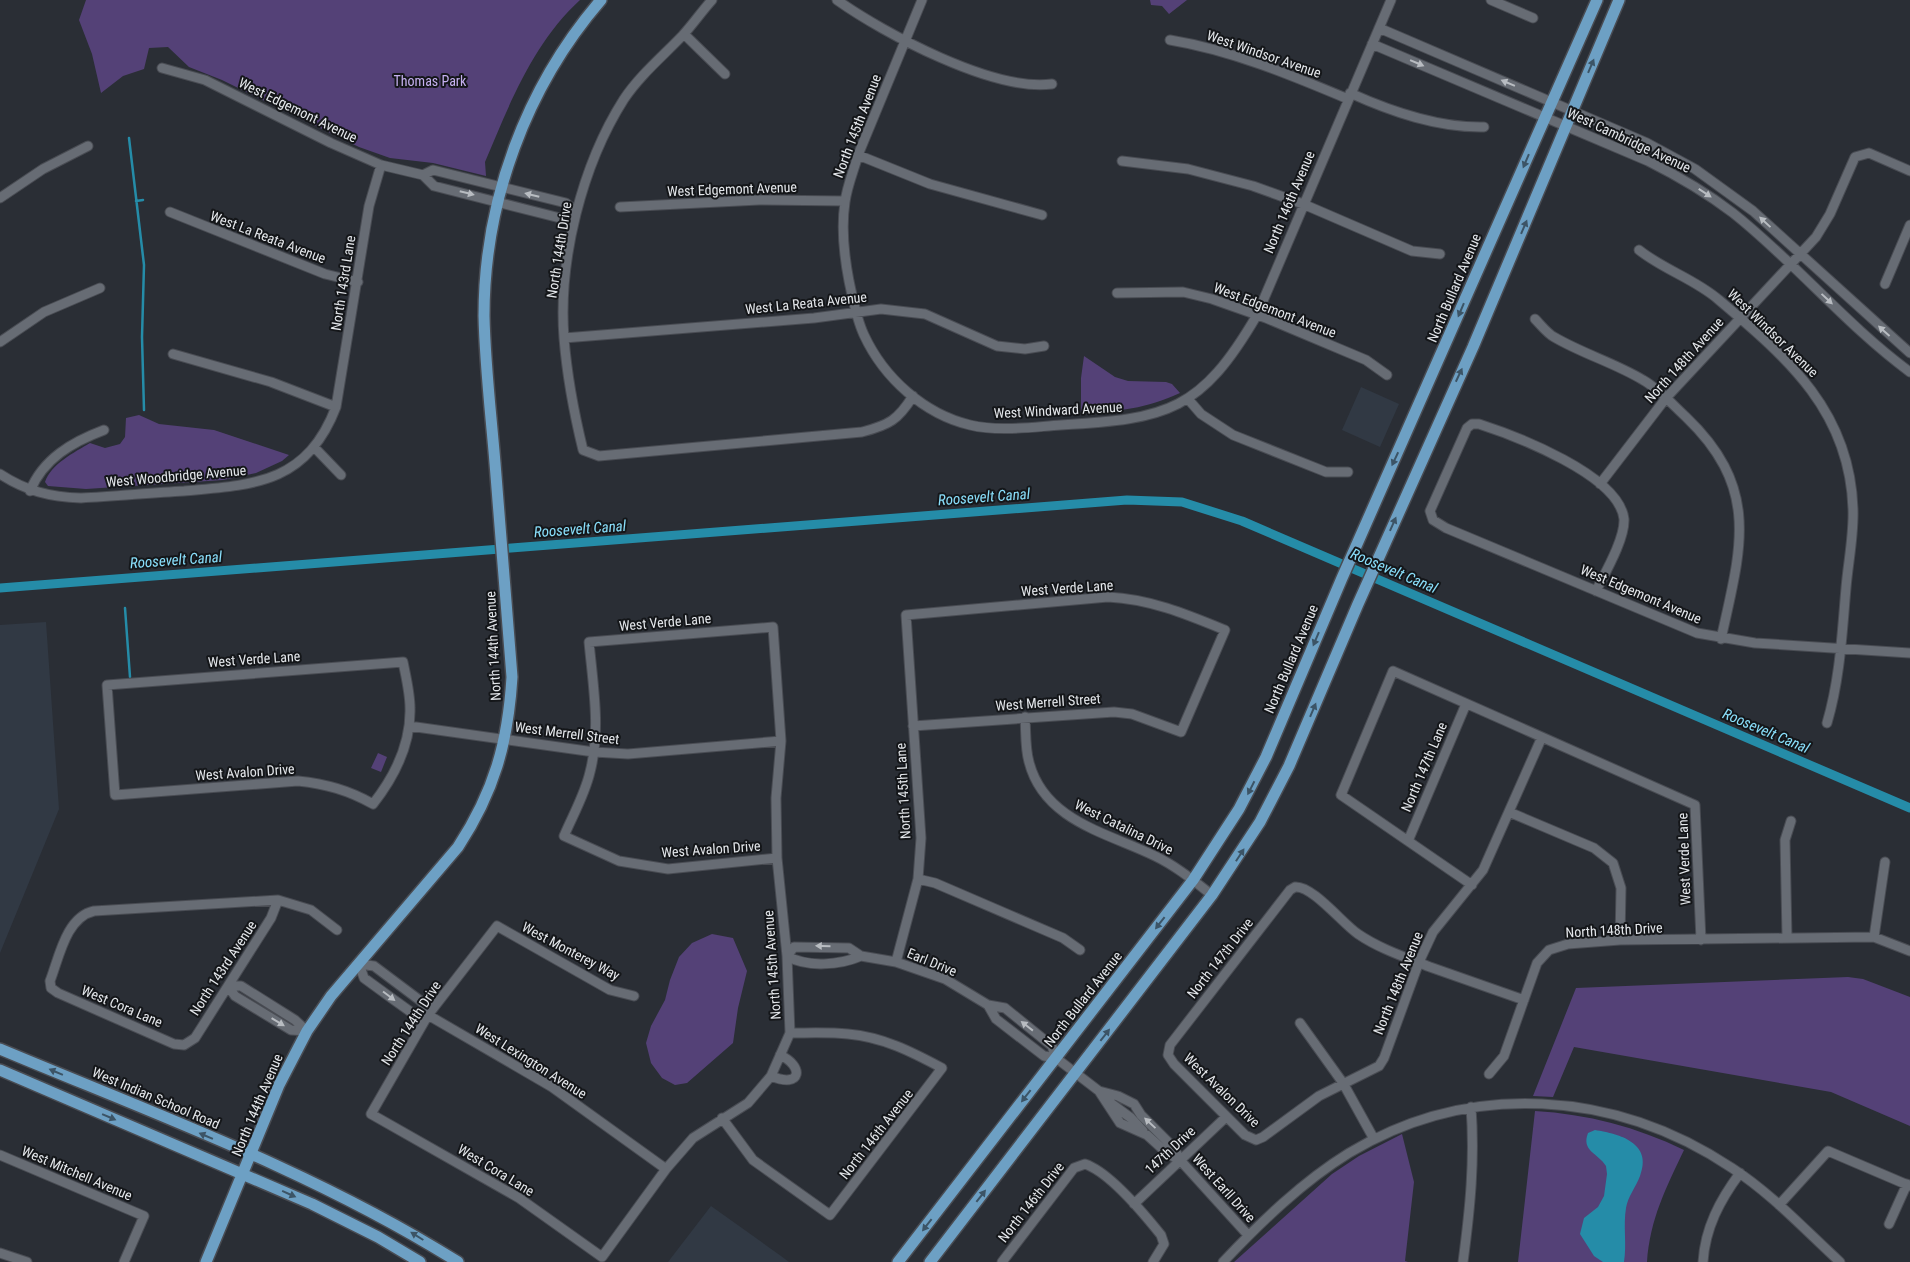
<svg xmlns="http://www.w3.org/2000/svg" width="1910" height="1262" viewBox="0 0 1910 1262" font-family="'Roboto Condensed',sans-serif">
	<rect width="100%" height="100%" fill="#2a2e35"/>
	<path fill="#313944" d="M1361,387l38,17 -19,43 -38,-17z
		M46,622l13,187 -59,144v-328z
		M711,1206l70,50 8,6h-121z"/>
	<path fill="#544177" d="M86,0h494c-47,43 -71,105 -95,162l1,14 -53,-13 -43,-5 -31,-11 -137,-67 -33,-13 -21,-20 -19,1 -5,21 -21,7 -22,17 -9,-39 -13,-34z
		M1150,0h37l-18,14 -7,-8 -11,-1z
		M1084,356l31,21 13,4 38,1 6,2 8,9c-34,16 -61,18 -99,20v-35z
		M139,415l20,9 55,6 75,25 -7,6 -26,12 -33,7 -137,9 -38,-3 -3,-4c6,-18 30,-30 45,-39l15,5 15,-4 5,-7 1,-19z
		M378,753l9,4 -6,15 -10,-4z
		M712,934l21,4 14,33 -9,37 -5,35 -46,40 -12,2 -13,-7 -11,-15 -5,-20 5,-17 14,-26 5,-20 9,-23 13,-14z
		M1848,977l15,2 47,18v129l-79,-34 -257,-45 -21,50 -20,-1 43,-108z
		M1535,1111c52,3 102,16 149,39 -18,38 -34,69 -37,112h-129z
		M1402,1134l12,48 -9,79 3,1h-174l98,-88 27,-18z"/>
	<path fill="#258ca8" d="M1595,1130c25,4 58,13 45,46 -4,11 -12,20 -14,32 -3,18 1,36 -2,54h-21l-9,-6 -14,-22 4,-16 14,-11 6,-11 3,-22 -1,-8c-8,-13 -25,-15 -18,-33z"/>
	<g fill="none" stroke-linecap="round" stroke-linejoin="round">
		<path stroke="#258ca8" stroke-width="2.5" d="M129,138l15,127 -2,72 2,73
			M136,201l7,-1
			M125,608l5,69"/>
		<path stroke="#258ca8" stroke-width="9" d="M0,588l1127,-88 55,2 60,19 668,287"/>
		<g stroke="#494c53" stroke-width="11">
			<path id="minor" d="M712,0c-10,11 -19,24 -29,35 -20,21 -43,40 -59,64 -42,66 -66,161 -60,239 3,38 10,75 19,112l16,6 263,-24c27,-7 36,-12 51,-36
				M837,0c48,34 157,92 215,84
				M922,0l-64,155c-4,15 -11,31 -13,47 -4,26 -1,53 4,79 4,18 7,37 15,54 20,43 60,79 106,90 29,7 61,2 91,0 107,-6 140,-14 196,-110l134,-315
				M1491,0l42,18
				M1379,28l268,115 48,26 58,42 157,142
				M684,34l41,40
				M1170,40c61,10 121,35 178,59
				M1372,44l276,117c30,15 59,32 85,52 62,49 113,112 177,159
				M162,68l43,12 126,63 50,22 42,10 11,11 130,33 12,-7 -10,-9 -133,-33 -10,5
				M1350,93c42,19 88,35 134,34
				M858,155l72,29 112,31
				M1122,161l66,8 65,17 50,18 109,47 28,3
				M0,198l43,-29 45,-23
				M620,207l139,-7 86,1
				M170,212l155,62 33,8
				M1639,250c25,20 56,29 80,50 70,59 131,112 134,209 1,26 -5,54 -7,79 -4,46 -6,91 -19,135
				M1885,284l25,-59
				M1117,293l66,-1 29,7 54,19 100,42 21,15
				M1535,319c6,6 12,14 19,18 29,17 61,26 89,43 16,9 30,25 43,37 75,72 55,131 35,222
				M564,338l250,-20 67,-9 44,5 72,32 28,3 19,-3
				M0,342l44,-30 56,-24
				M173,354l98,28 65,25
				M1188,399l13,15 32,21 93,37h22
				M314,447l27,28
				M0,474c26,17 50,23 81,24 35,-2 69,-5 103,-7 71,-6 123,-8 152,-84l33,-201 12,-41
				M1600,484l66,-86 150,-161 14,-23 25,-57 14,-4 41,18
				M30,491c13,-32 42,-49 74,-61
				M1596,591c9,-18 29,-52 28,-72 -5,-44 -108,-83 -145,-95h-7l-5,4 -37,83 3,9 13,8 251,105 58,10 155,10
				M403,662c3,15 7,31 7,46 1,36 -15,68 -37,96 -25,-14 -47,-20 -75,-23l-183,14 -8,-110z
				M1025,717c1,15 0,31 4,45 15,59 79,71 126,94 21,10 39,25 57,39
				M409,726l185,26 34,2 153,-13
				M1509,812l85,36 19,15 8,25 -1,52
				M1408,841l58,-137
				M918,879l17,4 128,55 17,12
				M1472,885l-131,-90 52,-124 302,134 6,135
				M278,900l-7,18 -76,120 -11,7 -10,-1 -116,-51 -7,-5 -1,-7c9,-23 16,-64 44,-70l184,-11 33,10 26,20
				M1787,937l-2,-97 6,-19
				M1874,937l11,-75
				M861,956c-21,9 -53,12 -74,0l7,-9 55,1 12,8 35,6 49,17 43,26 17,3 47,38 4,12
				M896,962l22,-83 3,-41 -15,-223 202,-18c42,2 78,17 117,33l-44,102 -49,-18 -18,-2 -201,14
				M359,964l15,2 48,36 6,13 124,72 114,82
				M359,964l5,14 26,19 25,18h13
				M228,986l7,10 56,34 16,1
				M228,986h13l54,34 12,11
				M634,996l-24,-6 -113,-64 -69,89 -57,99 148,84 83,59 64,-88 27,-31 55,-35 23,-27 19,-43 -3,-77 -10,-98 -1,-60 5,-57 -8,-114 -184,15c4,43 12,88 1,130 -5,22 -17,43 -26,64l55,25 49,8 109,-11
				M1524,1000c-31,-11 -63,-22 -94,-33 -25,-10 -50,-18 -72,-33 -15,-10 -46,-49 -63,-47l-5,3 -120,155 -2,10 6,9 71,71 11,5 7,-3 56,-41 60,-30 5,-8 35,-96 14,-30 50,-62 59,-133
				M988,1005l8,14 48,37 12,2
				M1300,1023l43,60 31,56
				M1056,1058l43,33 21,32 27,12 21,19 12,6 68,75
				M1489,1074l15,-18 33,-93 12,-13 19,-6 52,-4 254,-3 36,14
				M771,1076c31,13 33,-10 9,-21
				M1099,1091l19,5 16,8 7,11 33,33 6,12
				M1105,1099l26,19 12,13
				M722,1118l31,42 77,55 112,-147c-30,-16 -59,-31 -94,-34 -19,-2 -39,-1 -58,-1
				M0,1155l144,61 -20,46
				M1134,1204l92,-87
				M1779,1205l49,-54 82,35
				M1889,1224l18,-40
				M0,1253l27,9
				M1002,1262l72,-94 11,-4c24,8 60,51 76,71l3,9 -11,18
				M1223,1262c38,-40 79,-80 126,-109 121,-73 266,-63 383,15 40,26 73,62 108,94
				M1463,1262c7,-53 12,-101 8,-155
				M1703,1262c2,-34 17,-62 37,-89"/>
		</g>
		<g stroke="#494c53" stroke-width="14">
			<path id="major" d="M0,1049c155,65 315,123 458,213
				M0,1070l312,134 66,33 42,25
				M206,1262l73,-177 28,-54 24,-35 127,-149c36,-55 50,-104 54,-170 -6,-71 -11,-143 -17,-214 -4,-49 -10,-98 -11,-147 0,-115 42,-229 117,-316
				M898,1262l295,-382 46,-71 27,-52 76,-179 255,-578
				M930,1262l282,-367 48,-73 29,-56 69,-162 115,-257 146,-347"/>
		</g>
		<use href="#minor" stroke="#676c74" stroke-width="9"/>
		<use href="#major" stroke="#6da0c4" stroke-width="11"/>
	</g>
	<defs><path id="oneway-solid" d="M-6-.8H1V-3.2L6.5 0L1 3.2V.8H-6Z" transform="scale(1.25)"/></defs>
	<g fill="#b8bcc1">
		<use href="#oneway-solid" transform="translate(1417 63) rotate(23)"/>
		<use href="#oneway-solid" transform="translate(1508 83) rotate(-157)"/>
		<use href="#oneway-solid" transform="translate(467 193) rotate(14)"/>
		<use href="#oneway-solid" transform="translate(1705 193) rotate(33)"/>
		<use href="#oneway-solid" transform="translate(532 195) rotate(-166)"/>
		<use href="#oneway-solid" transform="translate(1765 222) rotate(-137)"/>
		<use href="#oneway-solid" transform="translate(1827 299) rotate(43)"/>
		<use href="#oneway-solid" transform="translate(1884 331) rotate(-138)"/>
		<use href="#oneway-solid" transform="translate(823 946) rotate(-179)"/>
		<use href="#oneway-solid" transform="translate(389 996) rotate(37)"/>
		<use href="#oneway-solid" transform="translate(278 1022) rotate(31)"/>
		<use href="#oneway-solid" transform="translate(1027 1026) rotate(-142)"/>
		<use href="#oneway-solid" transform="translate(1150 1123) rotate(-137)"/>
	</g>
	<g fill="#3c5466">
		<use href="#oneway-solid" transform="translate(1591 66) rotate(-67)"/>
		<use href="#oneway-solid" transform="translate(1526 161) rotate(113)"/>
		<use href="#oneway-solid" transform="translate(1524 227) rotate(-67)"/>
		<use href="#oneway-solid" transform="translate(1461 310) rotate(113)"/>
		<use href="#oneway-solid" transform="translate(1459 375) rotate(-65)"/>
		<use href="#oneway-solid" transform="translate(1395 459) rotate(115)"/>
		<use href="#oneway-solid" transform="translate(1393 524) rotate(-66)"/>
		<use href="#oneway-solid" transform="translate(1316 639) rotate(113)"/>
		<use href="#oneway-solid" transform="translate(1313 710) rotate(-67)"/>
		<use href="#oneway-solid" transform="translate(1251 788) rotate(117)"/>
		<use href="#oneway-solid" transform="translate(1240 855) rotate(-57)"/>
		<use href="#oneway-solid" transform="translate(1160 923) rotate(128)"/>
		<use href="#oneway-solid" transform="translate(1105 1035) rotate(-52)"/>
		<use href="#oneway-solid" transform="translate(56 1072) rotate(-157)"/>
		<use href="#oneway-solid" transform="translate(1026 1096) rotate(128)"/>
		<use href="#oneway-solid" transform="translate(109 1117) rotate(23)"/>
		<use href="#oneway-solid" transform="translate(206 1136) rotate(-157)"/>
		<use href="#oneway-solid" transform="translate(289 1194) rotate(24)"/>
		<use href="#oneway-solid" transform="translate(981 1196) rotate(-52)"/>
		<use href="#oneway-solid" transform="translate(927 1225) rotate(128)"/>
		<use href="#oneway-solid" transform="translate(417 1236) rotate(-148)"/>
	</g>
	<g text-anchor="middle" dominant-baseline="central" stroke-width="4" stroke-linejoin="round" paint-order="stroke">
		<g font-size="14" fill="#e4e7eb" stroke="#141619">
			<text transform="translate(1264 54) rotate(19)">West Windsor Avenue</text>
			<text transform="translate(298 110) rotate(26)">West Edgemont Avenue</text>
			<text transform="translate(857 126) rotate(-69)">North 145th Avenue</text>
			<text transform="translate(1629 140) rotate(25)">West Cambridge Avenue</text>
			<text transform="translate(732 189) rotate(-2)">West Edgemont Avenue</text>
			<text transform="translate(1289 202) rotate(-67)">North 146th Avenue</text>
			<text transform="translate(268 237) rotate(21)">West La Reata Avenue</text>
			<text transform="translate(559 250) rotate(-81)">North 144th Drive</text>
			<text transform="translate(343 283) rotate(-81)">North 143rd Lane</text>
			<text transform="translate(1454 288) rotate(-67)">North Bullard Avenue</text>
			<text transform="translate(806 303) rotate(-6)">West La Reata Avenue</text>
			<text transform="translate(1275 310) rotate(21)">West Edgemont Avenue</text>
			<text transform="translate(1773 333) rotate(44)">West Windsor Avenue</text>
			<text transform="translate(1684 360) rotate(-48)">North 148th Avenue</text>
			<text transform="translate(1058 410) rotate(-3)">West Windward Avenue</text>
			<text transform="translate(176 476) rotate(-5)">West Woodbridge Avenue</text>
			<text transform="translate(1067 588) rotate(-4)">West Verde Lane</text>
			<text transform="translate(1641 594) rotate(23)">West Edgemont Avenue</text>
			<text transform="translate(665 622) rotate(-5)">West Verde Lane</text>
			<text transform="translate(493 646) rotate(-93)">North 144th Avenue</text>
			<text transform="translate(254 659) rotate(-4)">West Verde Lane</text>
			<text transform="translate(1291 659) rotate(-67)">North Bullard Avenue</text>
			<text transform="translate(1048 702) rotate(-4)">West Merrell Street</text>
			<text transform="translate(567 733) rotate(7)">West Merrell Street</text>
			<text transform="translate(1424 767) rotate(-67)">North 147th Lane</text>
			<text transform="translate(245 772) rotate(-4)">West Avalon Drive</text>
			<text transform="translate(903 791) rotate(-93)">North 145th Lane</text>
			<text transform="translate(1124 827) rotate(26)">West Catalina Drive</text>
			<text transform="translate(711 849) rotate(-4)">West Avalon Drive</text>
			<text transform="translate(1684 859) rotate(-92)">West Verde Lane</text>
			<text transform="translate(1614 930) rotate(-3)">North 148th Drive</text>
			<text transform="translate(571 951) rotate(28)">West Monterey Way</text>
			<text transform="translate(1220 958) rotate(-52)">North 147th Drive</text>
			<text transform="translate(932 962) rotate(22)">Earl Drive</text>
			<text transform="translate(772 965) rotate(-94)">North 145th Avenue</text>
			<text transform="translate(223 968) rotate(-57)">North 143rd Avenue</text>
			<text transform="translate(1398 983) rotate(-68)">North 148th Avenue</text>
			<text transform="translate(1083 999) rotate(-52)">North Bullard Avenue</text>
			<text transform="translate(122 1006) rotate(23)">West Cora Lane</text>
			<text transform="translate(411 1023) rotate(-57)">North 144th Drive</text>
			<text transform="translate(531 1061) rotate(32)">West Lexington Avenue</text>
			<text transform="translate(1222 1090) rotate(44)">West Avalon Drive</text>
			<text transform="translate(156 1098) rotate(23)">West Indian School Road</text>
			<text transform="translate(257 1105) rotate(-67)">North 144th Avenue</text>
			<text transform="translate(876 1134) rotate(-52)">North 146th Avenue</text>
			<text transform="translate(1170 1150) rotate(-43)">147th Drive</text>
			<text transform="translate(496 1170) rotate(31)">West Cora Lane</text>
			<text transform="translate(77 1173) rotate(23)">West Mitchell Avenue</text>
			<text transform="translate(1224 1188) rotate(48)">West Earll Drive</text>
			<text transform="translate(1031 1202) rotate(-52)">North 146th Drive</text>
		</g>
		<g font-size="14" fill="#c6b1f1" stroke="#141619">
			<text x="430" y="81">Thomas Park</text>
		</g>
		<g font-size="15" font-style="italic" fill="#8ae0fc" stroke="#141619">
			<text transform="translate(984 497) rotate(-4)">Roosevelt Canal</text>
			<text transform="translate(580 529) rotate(-4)">Roosevelt Canal</text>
			<text transform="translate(176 560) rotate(-4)">Roosevelt Canal</text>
			<text transform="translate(1394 571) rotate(23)">Roosevelt Canal</text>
			<text transform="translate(1766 731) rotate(23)">Roosevelt Canal</text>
		</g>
	</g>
</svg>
